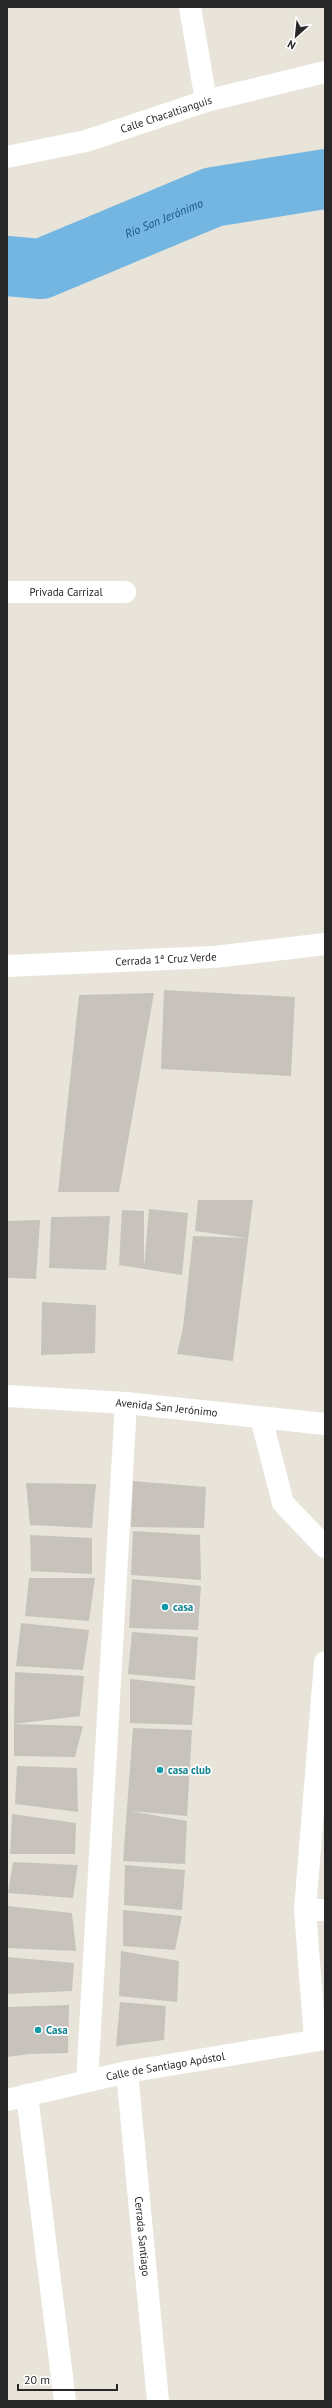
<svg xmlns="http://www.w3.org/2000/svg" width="332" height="2408" viewBox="0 0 332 2408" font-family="'PT Sans',sans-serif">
	<rect width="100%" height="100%" fill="#e8e4d9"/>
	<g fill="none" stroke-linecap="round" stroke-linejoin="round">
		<path stroke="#74b6e2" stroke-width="60" id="s1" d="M7,266l34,3 172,-72 112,-18"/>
	</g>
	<path fill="#c7c3bc" d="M164,990l131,7 -4,79 -130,-7z
		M154,993l-35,199h-61l21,-197z
		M198,1200h55l-20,161 -56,-7 6,-26 10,-92 54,2 -52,-7z
		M149,1209l39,4 -6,62 -63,-10 3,-55 22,1v56z
		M110,1216l-4,54 -57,-2 2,-51z
		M40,1220l-4,59 -29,-1v-57z
		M42,1302l54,3 -1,48 -54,2z
		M133,1481l73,6 -2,41 -73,-1z
		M26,1483l70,1 -4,44 -62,-3z
		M133,1531l67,4 1,45 -70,-5z
		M30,1535l62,3v36l-61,-3z
		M29,1578h66l-6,43 -64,-5z
		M132,1579l69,7 -3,44 -69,-2z
		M21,1623l68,7 -6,40 -67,-4z
		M132,1632l66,5 -3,43 -67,-6z
		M15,1672l69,4 -4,40 -66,8z
		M130,1679l65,7 -3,39 -62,-2z
		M14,1724l69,2 -8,31 -61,-1z
		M133,1728l59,2 -5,86 -57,-5 57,10 -2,43 -62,-3z
		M17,1766l60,2 1,44 -63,-8z
		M12,1814l64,9 -1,31h-65z
		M13,1862l65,3 -5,33 -65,-5z
		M125,1865l60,5 -3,40 -58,-5z
		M8,1906l64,7 4,38 -69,-3z
		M123,1910l59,6 -7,34 -52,-4z
		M121,1951l58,10 -2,41 -58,-6z
		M7,1957l67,6 -2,28 -65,3z
		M120,2002l46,4 -2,34 -48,6z
		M69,2005l-1,48 -39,1 -22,3v-50z"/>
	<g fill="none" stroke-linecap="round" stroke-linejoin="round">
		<g stroke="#fff" stroke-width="22">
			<path d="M190,7l16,94"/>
			<path id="s2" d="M7,157l79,-16 120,-40 119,-29"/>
			<path id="s3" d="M7,592h118"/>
			<path d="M7,966l207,-9 111,-13"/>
			<path d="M261,1418l22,85 42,44"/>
			<path d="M305,1910h20"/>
			<path d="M315,2040l-10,-130 20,-248"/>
			<path id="s4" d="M127,2072l31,329"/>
			<path d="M87,2081l39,-678"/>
			<path d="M27,2095l38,306"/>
		</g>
		<g stroke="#fff" stroke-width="22">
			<path id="s5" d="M7,1396l119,7 199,21"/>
			<path id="s6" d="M7,2100l120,-28 198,-33"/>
		</g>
	</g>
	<g fill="#0f9aa8" stroke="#fff" stroke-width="1.5">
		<circle cx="165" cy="1607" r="4"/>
		<circle cx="160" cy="1770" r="4"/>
		<circle cx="38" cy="2030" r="4"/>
	</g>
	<g text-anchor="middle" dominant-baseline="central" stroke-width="3.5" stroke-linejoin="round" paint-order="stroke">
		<g font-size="11" fill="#272727" stroke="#fff">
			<text stroke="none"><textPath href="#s2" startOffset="165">Calle Chacaltianguis</textPath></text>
			<text stroke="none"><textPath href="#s3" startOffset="59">Privada Carrizal</textPath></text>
			<text transform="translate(166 959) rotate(-3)">Cerrada 1ª Cruz Verde</text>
			<text stroke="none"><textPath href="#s5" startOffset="160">Avenida San Jerónimo</textPath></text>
			<text stroke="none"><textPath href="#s6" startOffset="162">Calle de Santiago Apóstol</textPath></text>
			<text stroke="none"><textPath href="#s4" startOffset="165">Cerrada Santiago</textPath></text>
		</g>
		<g font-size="11" font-weight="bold" fill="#0d838f" stroke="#fff" text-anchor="start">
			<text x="173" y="1607">casa</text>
			<text x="168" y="1770">casa club</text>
			<text x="46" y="2030">Casa</text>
		</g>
		<g font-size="12" font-style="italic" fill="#195389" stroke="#fff">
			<text stroke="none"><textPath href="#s1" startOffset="167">Río San Jerónimo</textPath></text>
		</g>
	</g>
	<rect width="332" height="2408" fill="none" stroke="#272727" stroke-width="16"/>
	<g transform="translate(296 36) rotate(207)" stroke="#ffffff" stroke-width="3" paint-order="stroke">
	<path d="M0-3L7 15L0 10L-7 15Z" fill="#272727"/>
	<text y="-6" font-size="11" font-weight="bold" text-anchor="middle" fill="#272727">N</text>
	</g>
	<path d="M18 2384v6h99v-6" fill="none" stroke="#272727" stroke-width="2"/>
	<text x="24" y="2384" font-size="12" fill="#272727" stroke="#ffffff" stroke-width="3" paint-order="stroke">20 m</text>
</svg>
